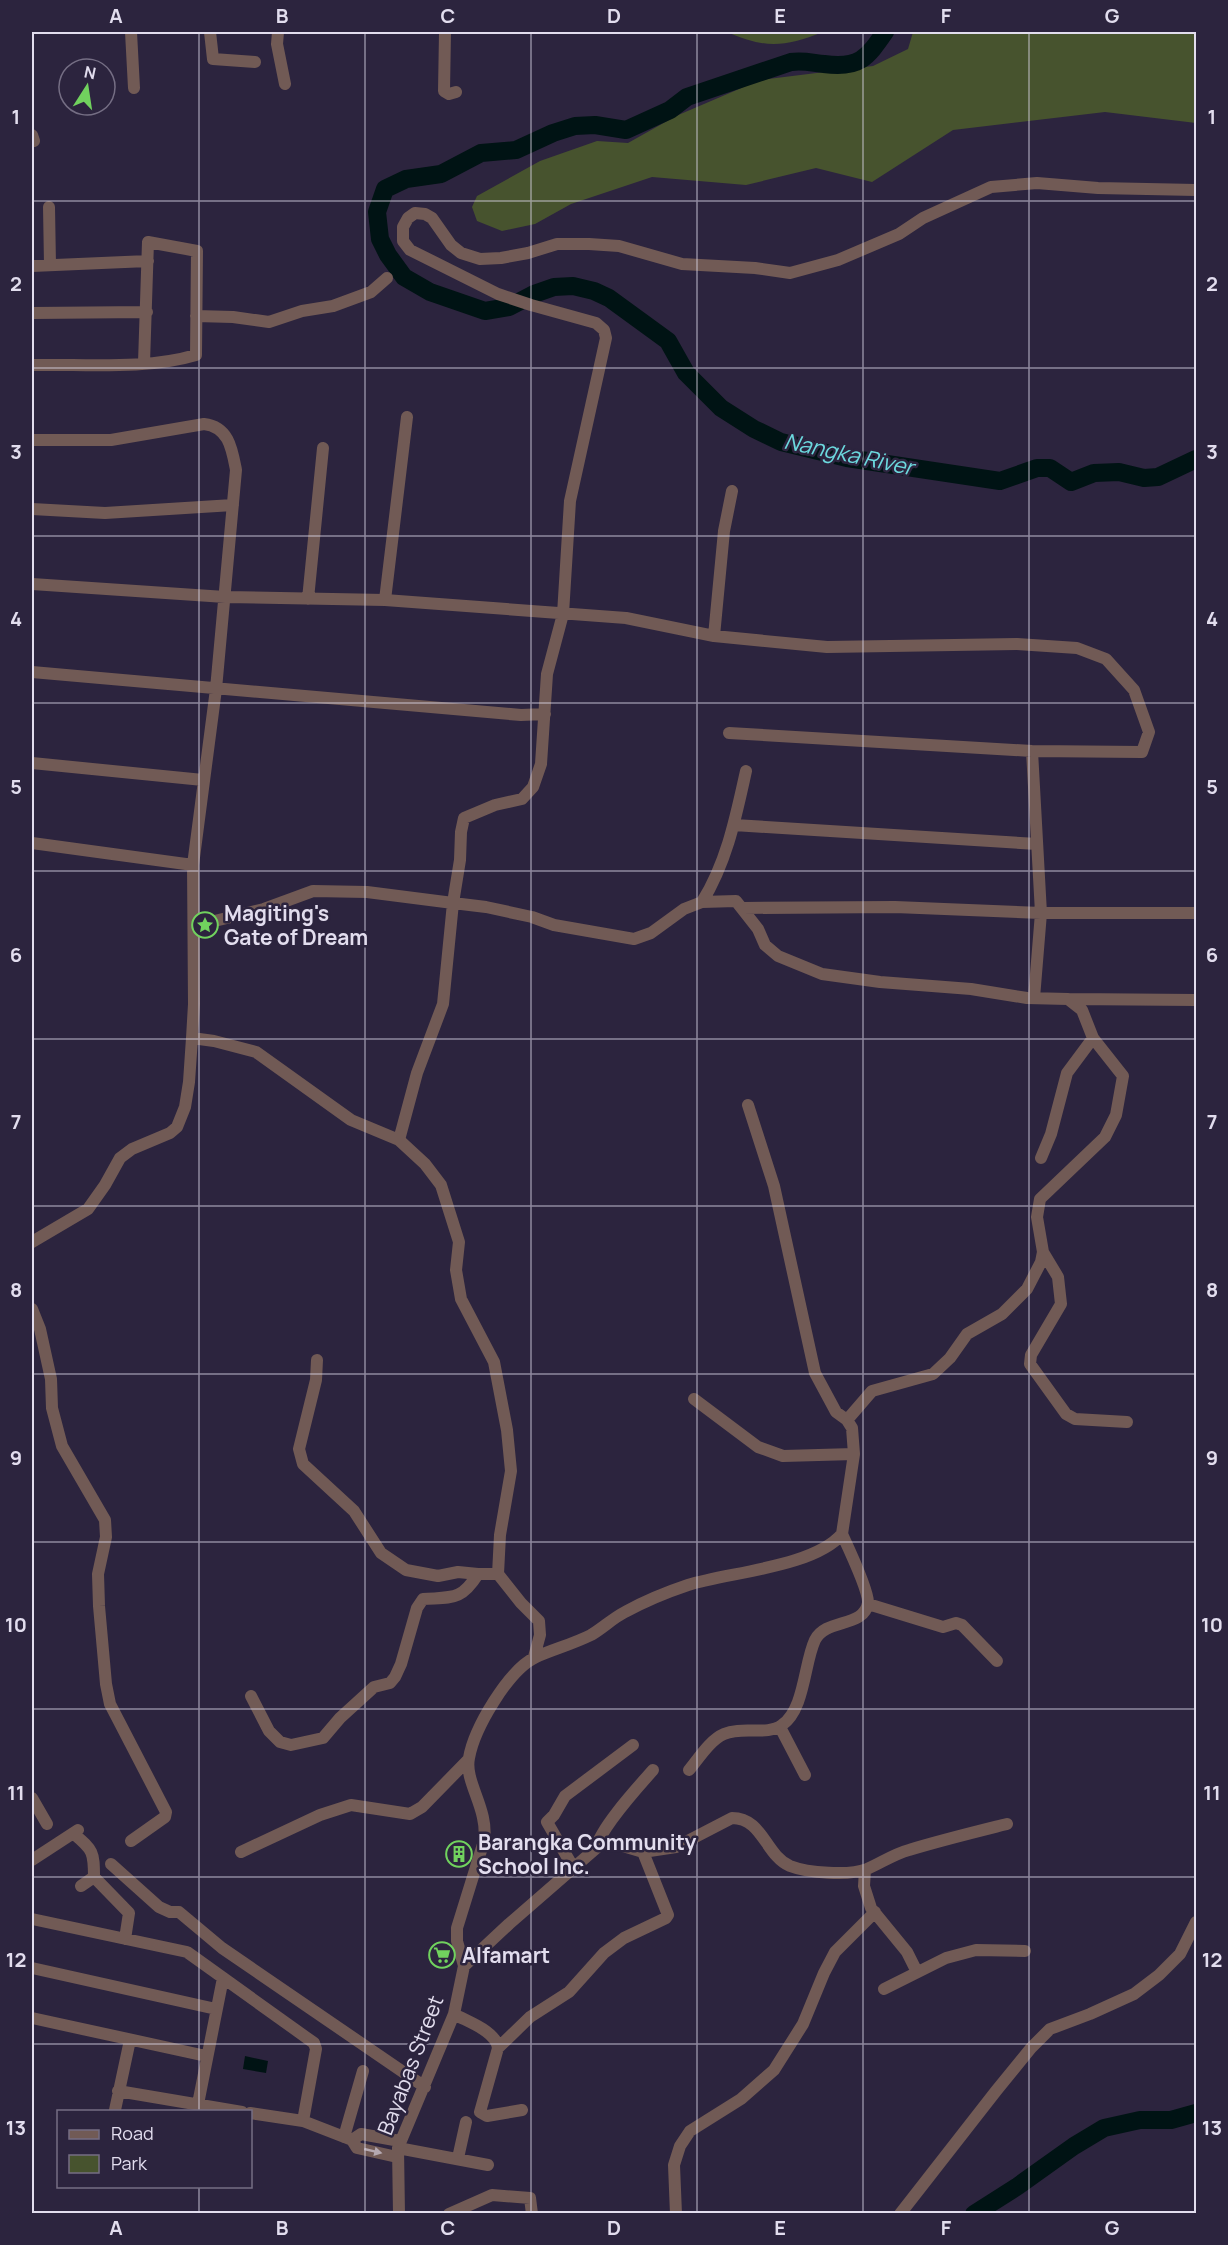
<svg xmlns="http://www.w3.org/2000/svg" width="1228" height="2245" viewBox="0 0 1228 2245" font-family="Manrope,sans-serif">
	<rect width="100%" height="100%" fill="#2c243e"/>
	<path fill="#47532e" d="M727,32h96c-39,15 -57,17 -96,0z
		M913,32h283v91l-91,-11 -152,18 -81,52 -56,-14 -70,17 -94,-8 -81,27 -36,20 -33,7 -25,-10 -5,-14 5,-11 63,-35 57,-20 31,2 48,-27 84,-36 113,-14 35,-17z"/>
	<path fill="#001314" d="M245,2056l23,5 -2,12 -23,-4z"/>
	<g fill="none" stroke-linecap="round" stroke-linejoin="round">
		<path stroke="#001314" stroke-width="18" d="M885,32c-18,26 -26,37 -61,32 -11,-1 -21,-4 -33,-2l-104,35 -17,13 -44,20 -31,-5 -20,1 -22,7 -37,17 -35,3 -40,21 -35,5 -21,10 -8,23 3,27 8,16 16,22 26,15 55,19 24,-4 25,-13 20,-7 19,-1 21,5 15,7 59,43 18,32 35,35 33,21 27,13 66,16 153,23 37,-13h13l21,14 23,-9 25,-1 25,6 14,-1 38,-18
			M974,2214l44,-28 56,-40 30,-18 36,-8h31l25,-7"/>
		<path stroke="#715a55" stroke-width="12" d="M131,32l3,56
			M210,32l3,27 42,3
			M278,32l-1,12 8,40
			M445,32l-1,59 5,3 7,-2
			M32,135l2,6
			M49,207l1,58
			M32,266l116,-5
			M32,313l115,-1
			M196,316l37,1 36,5 33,-11 31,-5 38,-14 16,-14
			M32,365c53,-1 114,5 164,-10l1,-104 -49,-9 -4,121
			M32,440h79l93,-16c25,3 28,25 32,46l-20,219 -23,176 1,139 -2,34 22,3 42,11 95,68 48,20 26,24 16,21 18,57 -3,28 5,29 33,63 13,68 4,41 -11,64 -2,39 23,29 18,18 1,14 -6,22
			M32,509l73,4 128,-8
			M32,584l193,13 160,3 241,18 88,18 113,11 190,-3 60,4 29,11 28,31 15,42 -7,20 -110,-1 -303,-18
			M308,599l15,-151
			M385,600l22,-183
			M714,636l10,-105 8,-40
			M32,672l489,43 24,-1
			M1032,751l9,162 -7,85
			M32,763l171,17
			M734,825l303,19
			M32,843l161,22
			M702,902c25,-40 34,-86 44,-131
			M743,908l152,-1 146,6h155
			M194,926l70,-17 49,-18 54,1 86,11 -10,101 -26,69 -18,67
			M1068,999l128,1
			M1093,1038l-11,-28 -14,-11 -41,-1 -56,-9 -91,-7 -58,-8 -44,-18 -13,-11 -7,-16 -22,-28 -34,1 -18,7 -33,24 -17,6 -80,-14 -22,-8 -46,-10 -33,-4 7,-43 1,-28 3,-14 31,-13 27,-6 11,-12 8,-23 6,-90 16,-60 7,-113 36,-163 -2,-8 -8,-7 -65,-18 -33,-11 -88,-44 -7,-9v-14l5,-9 7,-5 10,1 7,4 19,27 10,8 19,6 21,-1 27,-5 29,-9h32l30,2 63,18 73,4 35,5 48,-13 61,-26 24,-16 68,-31 46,-4 61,5 98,2
			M32,1242l56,-33 17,-24 15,-27 12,-9 38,-16 7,-6 8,-20 4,-25 3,-44
			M1043,1252l15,25 3,27 -30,51 -1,9 36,50 9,5 52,3
			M32,1309l8,20 11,50 1,29 10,38 43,74 1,17 -8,37 1,32 7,78 4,20 56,108 -1,5 -34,24
			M317,1360l-1,20 -17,69 4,15 51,47 27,42 25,17 32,6 20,-4 20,2h20
			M694,1399l64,48 25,9 71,-2
			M847,1420l25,-29 61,-17 17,-16 17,-24 35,-20 25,-25 14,-27 2,-10 -6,-35 3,-18 65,-62 11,-22 7,-39 -30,-38 -26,35 -16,61 -10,24
			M868,1604l75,23 13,-4 6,2 35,36
			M251,1696l18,35 11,11 11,3 32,-7 17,-20 34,-31 16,-4 5,-6 6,-13 16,-56 6,-9c29,-2 38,2 55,-25
			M780,1727l25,48
			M689,1770c10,-12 21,-30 35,-36 18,-8 43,2 58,-9 23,-16 22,-62 33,-85 11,-22 49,-12 53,-37 1,-12 -20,-56 -26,-69
			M32,1798l15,26
			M74,1834c19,16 20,18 20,43l35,36 -4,26
			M596,1848c5,-21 42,-61 57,-78
			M241,1852l79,-37 31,-10 59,9 12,-7 46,-47
			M32,1860l46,-30
			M111,1864l48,43 11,5h9l43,36 203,139
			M573,1867l-26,-45 7,-7 11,-19 68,-51
			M865,1870l-1,16 7,22 36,44 10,20
			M81,1886l13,-9
			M32,1919l155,33 127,91 2,6 -13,72
			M464,1966l45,-42 92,-80h15l27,8 33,-5 56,-29c31,0 33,37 58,48 18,7 59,10 77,3 14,-6 27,-15 42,-19 33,-10 66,-18 98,-26
			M32,1968l184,41
			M884,1989l62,-31 30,-8 49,1
			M454,2014c14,8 42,17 44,34l-18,64 7,4 35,-6
			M32,2018l174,38
			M498,2048l32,-31 39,-25 35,-39 20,-15 42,-20 2,-3 -25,-63
			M118,2091l124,21
			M198,2104l25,-126
			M115,2110l15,-70
			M250,2113l53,8 49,19 5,8 40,9
			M344,2137l19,-66
			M352,2140l9,-6 39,7
			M398,2148l90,17
			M458,2158l8,-36
			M399,2214l-1,-66 56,-134 10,-48 -7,-25v-13l27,-87c5,-32 -20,-59 -15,-83 5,-29 39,-88 67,-101 18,-8 37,-13 55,-22 12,-7 22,-17 34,-23 20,-11 42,-20 63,-27 42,-13 126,-18 154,-51l12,-80 -2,-26 -5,-8 -11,-8 -21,-39 -41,-187 -26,-81
			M449,2214l43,-19 38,3 2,16
			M676,2214l-2,-49 6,-19 10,-15 51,-32 33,-29 29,-46 21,-51 11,-21 40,-40
			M900,2214l96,-123 35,-43 19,-19 40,-15 44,-20 25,-19 21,-21 16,-32"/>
	</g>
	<defs><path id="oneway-solid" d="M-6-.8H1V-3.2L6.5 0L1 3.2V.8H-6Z" transform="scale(1.5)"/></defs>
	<use fill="#b5a9b1" href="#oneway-solid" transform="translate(373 2151) rotate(13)"/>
	<path fill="none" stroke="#e2ddee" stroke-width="1.5" stroke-opacity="0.55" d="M199,32v2080M365,32v2182M531,32v2182M697,32v2182M863,32v2182M1029,32v2182M32,201h1164M32,368h1164M32,536h1164M32,703h1164M32,871h1164M32,1039h1164M32,1206h1164M32,1374h1164M32,1542h1164M32,1709h1164M32,1877h1164M32,2044h1164M199,2186v28"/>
	<defs>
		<g id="sight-ring" transform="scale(1.35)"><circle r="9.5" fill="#2c243e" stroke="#71d25e" stroke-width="1.5"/><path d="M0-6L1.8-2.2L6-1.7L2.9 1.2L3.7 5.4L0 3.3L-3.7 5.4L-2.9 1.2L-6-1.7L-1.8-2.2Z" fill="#71d25e"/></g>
		<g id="building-ring" transform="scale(1.35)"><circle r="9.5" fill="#2c243e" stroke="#71d25e" stroke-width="1.5"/><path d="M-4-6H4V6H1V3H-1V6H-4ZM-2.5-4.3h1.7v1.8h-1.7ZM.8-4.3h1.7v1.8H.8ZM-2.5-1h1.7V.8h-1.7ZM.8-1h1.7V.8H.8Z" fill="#71d25e"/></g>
		<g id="supermarket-ring" transform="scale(1.35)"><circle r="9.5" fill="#2c243e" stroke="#71d25e" stroke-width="1.5"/><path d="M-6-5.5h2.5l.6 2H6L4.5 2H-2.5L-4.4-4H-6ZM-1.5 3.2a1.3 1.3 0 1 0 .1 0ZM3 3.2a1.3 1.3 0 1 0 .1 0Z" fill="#71d25e"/></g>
	</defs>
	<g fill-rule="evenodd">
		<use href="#sight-ring" x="205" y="925"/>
		<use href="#building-ring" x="459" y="1854"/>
		<use href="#supermarket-ring" x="442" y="1955"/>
	</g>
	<g text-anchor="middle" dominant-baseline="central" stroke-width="5" stroke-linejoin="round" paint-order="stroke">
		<g font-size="21" font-weight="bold" fill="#e2ddee" stroke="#2c243e" text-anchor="start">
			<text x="224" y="913">Magiting's<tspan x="224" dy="24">Gate of Dream</tspan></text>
			<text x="478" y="1842">Barangka Community<tspan x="478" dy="24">School Inc.</tspan></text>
			<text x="462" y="1955">Alfamart</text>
		</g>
		<g font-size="21" fill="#e2ddee" stroke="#2c243e">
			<text transform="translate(410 2065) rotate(-69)">Bayabas Street</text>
		</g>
		<g font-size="22" font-style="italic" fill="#6cd9de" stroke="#2c243e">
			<text transform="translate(849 454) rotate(12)">Nangka River</text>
		</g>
	</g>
	<rect width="1228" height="2245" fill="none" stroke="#2c243e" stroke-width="66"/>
	<rect x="57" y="2110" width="195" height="78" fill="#2c243e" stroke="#756e84" stroke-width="1.5"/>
	<rect x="69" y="2130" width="30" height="9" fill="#715a55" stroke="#756e84" stroke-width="1.5"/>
	<text x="111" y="2140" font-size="18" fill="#e2ddee">Road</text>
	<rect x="69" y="2155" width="30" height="18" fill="#47532e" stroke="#756e84" stroke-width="1.5"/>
	<text x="111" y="2170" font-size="18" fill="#e2ddee">Park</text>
	<g transform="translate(87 87) rotate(12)"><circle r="28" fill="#2c243e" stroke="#756e84" stroke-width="1.5"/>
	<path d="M0-4.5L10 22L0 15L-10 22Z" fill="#71d25e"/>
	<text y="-9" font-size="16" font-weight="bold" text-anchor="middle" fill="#e2ddee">N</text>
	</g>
	<rect x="33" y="33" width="1162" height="2179" fill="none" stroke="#e2ddee" stroke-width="2"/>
	<g font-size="20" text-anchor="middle" font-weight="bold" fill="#e2ddee">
		<text x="116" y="23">A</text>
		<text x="282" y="23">B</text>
		<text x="448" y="23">C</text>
		<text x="614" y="23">D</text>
		<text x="780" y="23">E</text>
		<text x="946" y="23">F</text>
		<text x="1112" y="23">G</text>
		<text x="16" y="124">1</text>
		<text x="1212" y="124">1</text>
		<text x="16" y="291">2</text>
		<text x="1212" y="291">2</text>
		<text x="16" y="459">3</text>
		<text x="1212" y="459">3</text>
		<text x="16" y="626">4</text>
		<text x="1212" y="626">4</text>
		<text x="16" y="794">5</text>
		<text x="1212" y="794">5</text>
		<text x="16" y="962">6</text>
		<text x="1212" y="962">6</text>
		<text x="16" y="1129">7</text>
		<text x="1212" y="1129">7</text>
		<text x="16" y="1297">8</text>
		<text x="1212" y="1297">8</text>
		<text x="16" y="1465">9</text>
		<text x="1212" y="1465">9</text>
		<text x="16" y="1632">10</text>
		<text x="1212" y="1632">10</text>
		<text x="16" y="1800">11</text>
		<text x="1212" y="1800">11</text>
		<text x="16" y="1967">12</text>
		<text x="1212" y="1967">12</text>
		<text x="16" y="2135">13</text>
		<text x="1212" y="2135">13</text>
		<text x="116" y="2235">A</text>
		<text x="282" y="2235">B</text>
		<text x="448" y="2235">C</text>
		<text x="614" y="2235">D</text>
		<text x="780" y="2235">E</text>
		<text x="946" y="2235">F</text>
		<text x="1112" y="2235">G</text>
	</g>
</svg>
